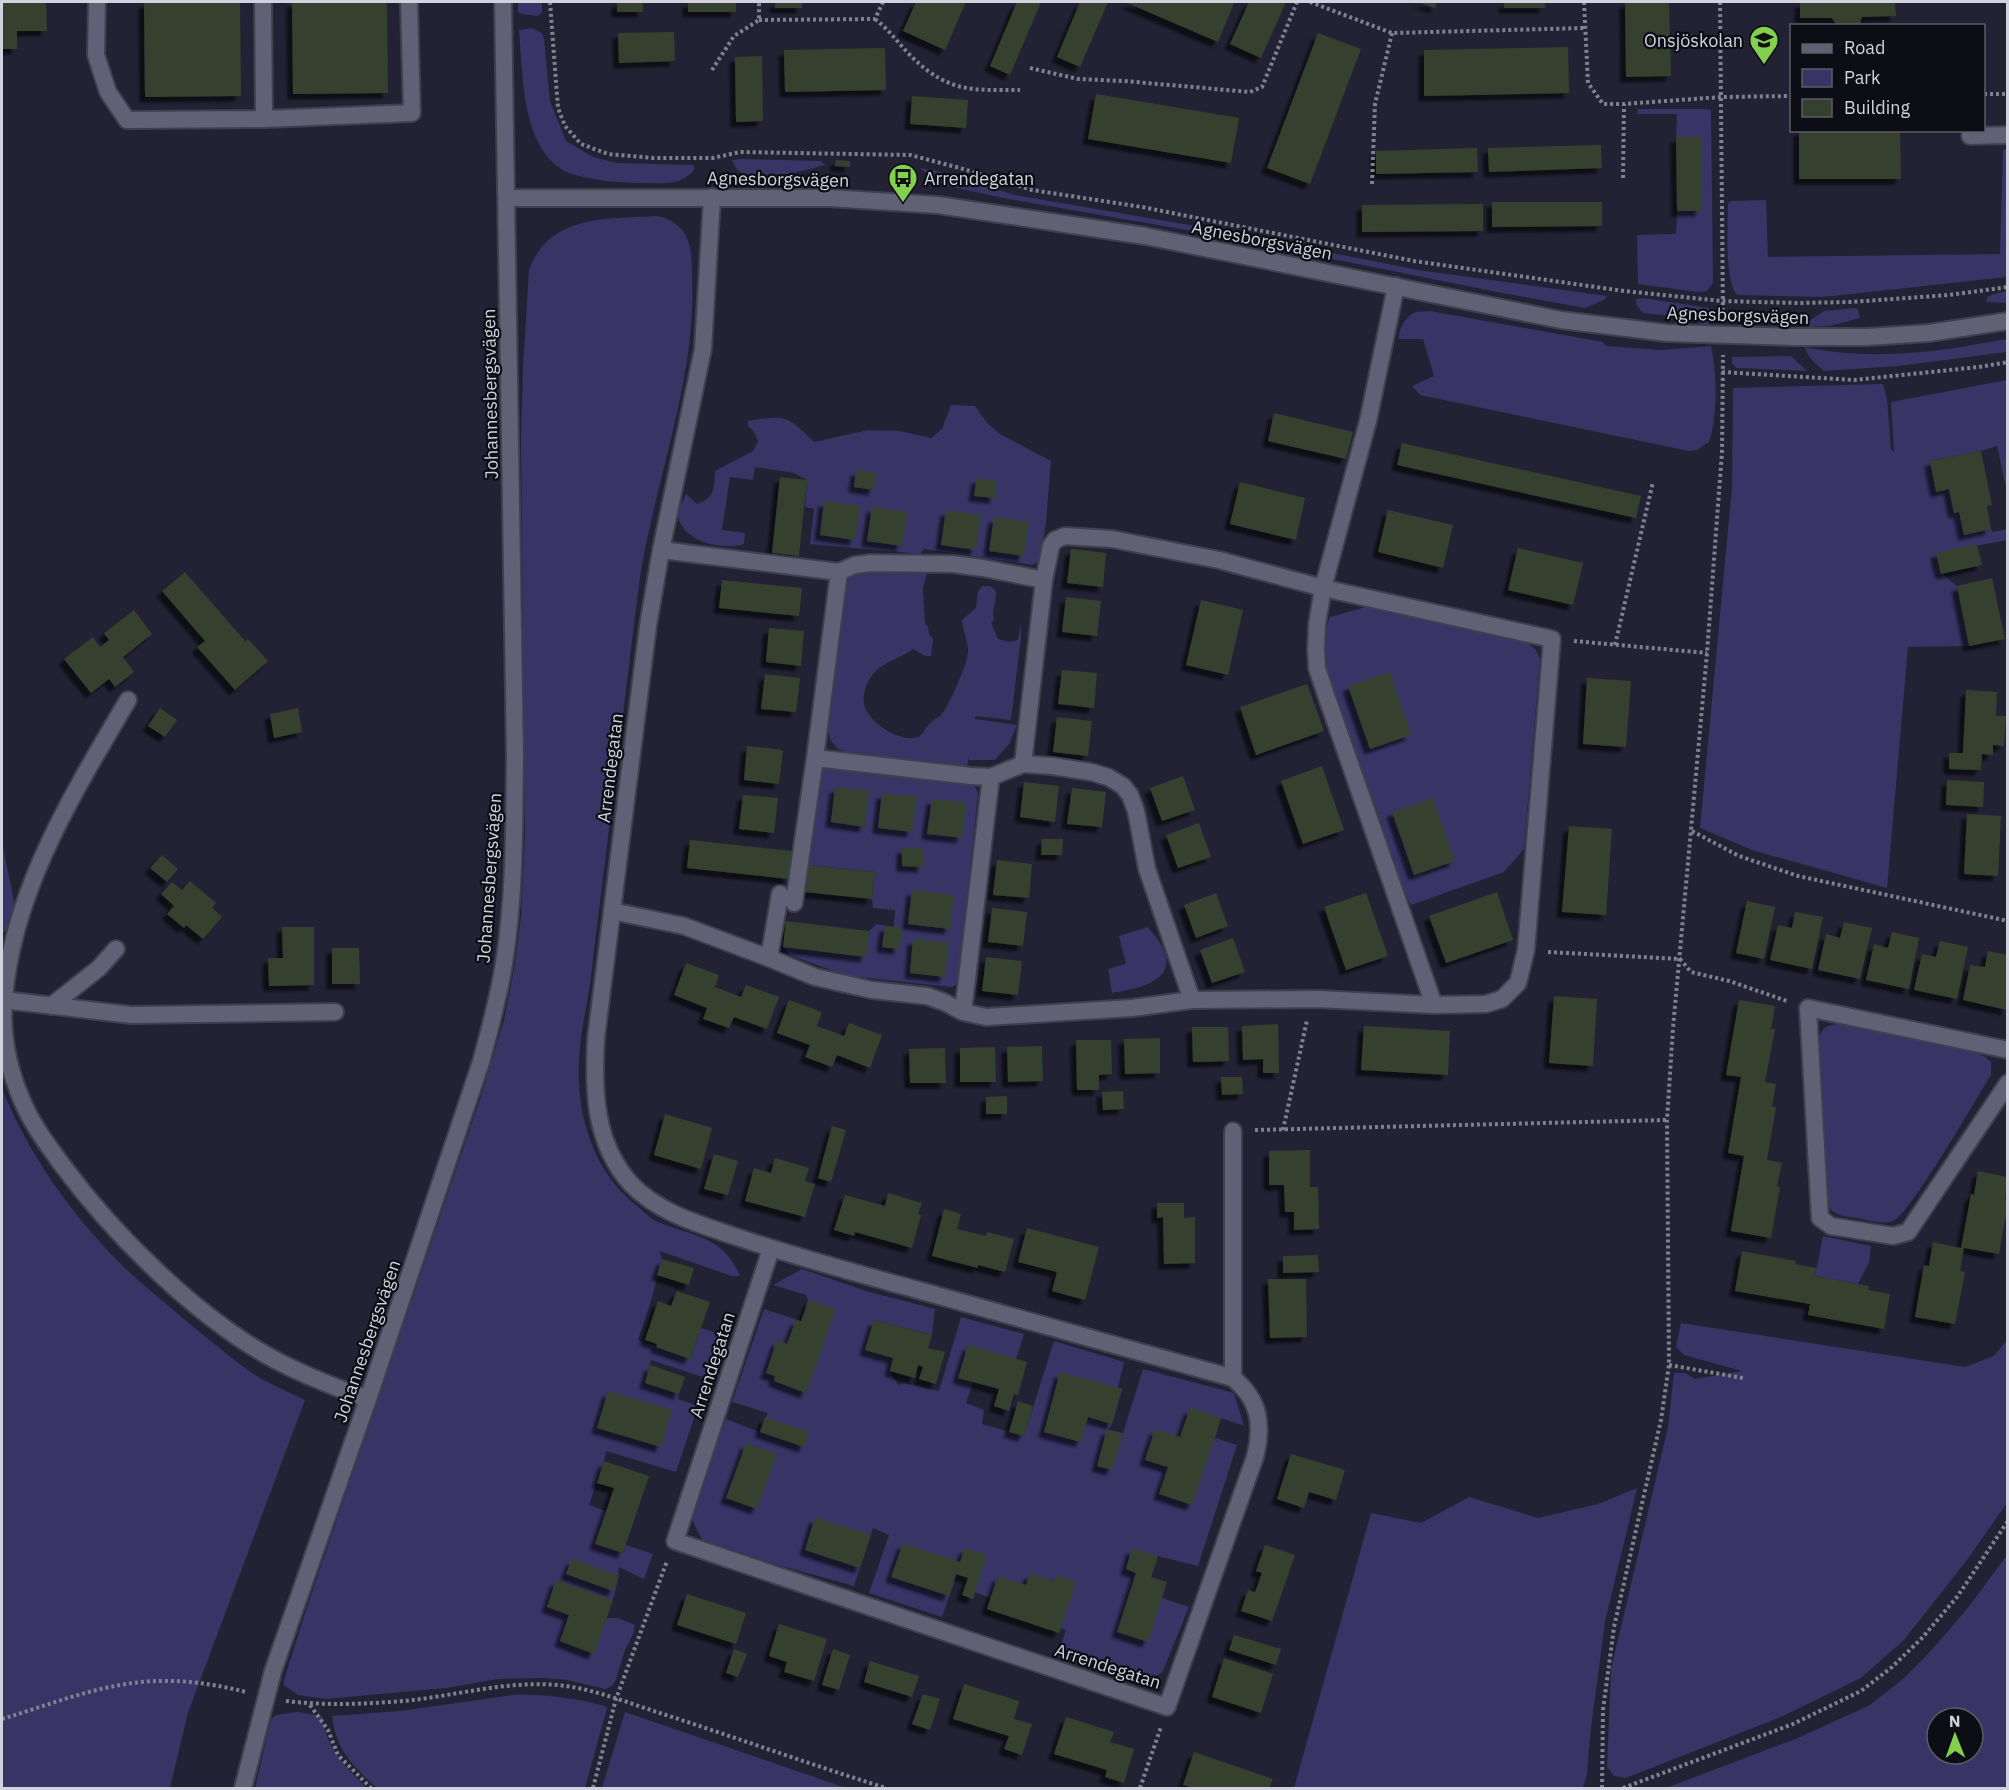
<svg xmlns="http://www.w3.org/2000/svg" width="2009" height="1790" viewBox="0 0 2009 1790" font-family="'IBM Plex Sans',sans-serif">
	<defs>
		<filter id="shadow"><feDropShadow dx="-5.5" dy="5.5" stdDeviation="1.5" flood-color="#0009"/></filter>
	</defs>
	<rect width="100%" height="100%" fill="#222234"/>
	<path fill="#383466" fill-rule="evenodd" d="M518,2h24v10l-4,4 -17,-2 -3,-2z
		M532,28l10,5 2,6 6,62 16,40 27,16 24,6 76,2 2,3c-11,18 -32,15 -50,15 -24,0 -50,-2 -73,-9 -51,-18 -49,-100 -53,-144z
		M1638,109h67l6,1 2,173 -6,8 -9,1 -60,-8 -1,-49 39,-1 1,-23h24v-73l-25,-1 1,-23h-40z
		M2007,149v128l-184,20 -86,-2c-13,-15 -9,-70 -9,-91l3,-3 35,-1 2,57 232,-3 3,-104z
		M740,159l81,2 4,4c-18,5 -70,19 -85,7 -4,-3 -6,-7 -8,-12z
		M920,168l18,3 77,24 192,33 211,42 189,26 -3,4 -19,8 -88,-16 -293,-59 -201,-35 -64,-14z
		M657,216c12,2 24,10 29,20 6,11 6,29 6,41 5,102 -38,205 -53,307l-49,400c-3,21 -8,42 -10,63 -6,55 8,117 51,154 8,6 16,15 25,20 36,16 66,13 84,55h-8l-73,-25 3,8 -10,39 -14,42 52,19 11,-31 21,7 -13,44 -58,-19 -6,23 34,11 -1,5 20,7 -22,66 -70,-21 -2,10 -15,44 17,6 -11,33 28,9 3,-8 27,9 -9,25 -25,-12c0,15 -7,37 -13,51h12l17,7 -2,9 -8,16 -9,29 -4,7 -7,3 -38,-9 -24,-2 -45,1 -52,9 -120,11 -28,-4 -14,-10v-5l21,-67 176,-517 23,-76 11,-56 6,-48 4,-80 -4,-398 2,-72 6,-96c21,-56 78,-51 128,-54z
		M2007,291v12l-21,-1 1,-5 7,-3z
		M1643,298l66,10v18l-27,-9 -39,-4 -7,-9v-5z
		M1856,308l2,2 2,8 -30,8 -22,1v-5l16,-11z
		M1430,311l173,31 3,4 55,4 50,-4c6,26 7,71 -2,96l-12,8 -8,1 -269,-56 -8,-9 22,-10 -11,-37h-24c-1,-9 6,-22 15,-26 4,-2 11,-1 16,-2z
		M2008,339l-1,13 -109,14 -74,5c-8,-7 -17,-14 -19,-24 53,11 103,8 157,0 15,-3 30,-6 46,-8z
		M1791,356l16,15 -71,-3 -4,-5v-6z
		M2007,380v112l-10,-46 -16,5 -51,10 6,30 13,-2 10,23 5,23 27,-6 2,3 14,-3v11l-70,13 4,20 16,13 12,60 -61,1 -21,241 -135,-38 -52,-22 32,-341 1,-99 150,-4 4,15 4,50 3,4 -3,-51z
		M951,405l24,1 12,17 13,11 51,27 -5,61 -6,39 -7,4 -109,-16 -4,5 -110,-10 4,-35 -9,-2 2,-27 -13,-7 -39,-6 -2,13 -23,-3 -8,53 23,3 -1,11c-21,7 -60,-2 -66,-27 -2,-8 6,-16 8,-23l11,10c18,-6 17,-16 18,-33l38,-20 5,-10 -4,-9 -6,-6v-5c38,-6 39,-6 66,21l54,-12 31,1 32,7 11,-9z
		M938,566l-11,7 -4,15 2,36 3,3 1,7 4,5 -2,17h-6l-12,-7c-13,10 -34,14 -42,28 -5,7 -9,19 -7,27 4,18 32,36 50,34 10,-1 10,-10 16,-15 3,-3 8,-5 11,-8 8,-9 27,-52 27,-64 0,-11 -5,-20 -6,-31l14,-12 2,-16 4,-6h8l6,5c1,11 -5,19 -2,29l-3,3 7,16 11,3 9,-2 3,-17v14l-10,83 -35,-4 -1,3 42,6 -8,19 -14,16h-26v-3l-2,9 -120,-14 -9,-3 -7,-8 -3,-9 2,-47 16,-112z
		M1380,603l145,37 11,10 4,9 -16,190 -20,23 -93,33 -14,-28 -73,-208v-36l6,-16z
		M829,766l144,17 5,10 -19,180 -2,11 -5,3 -95,-10 -21,-5 -46,-17 -7,-8 82,10 4,-26 8,-7 17,3 1,-17 -22,-2 -1,-9 3,-27 -67,-7 10,-94z
		M2,842l15,74 -15,19z
		M1148,927c6,8 16,19 18,29 6,28 -35,34 -54,37l-4,-24 18,-5 -7,-28z
		M1838,1024l133,27 13,5 7,6v13c-13,21 -83,142 -98,146 -11,4 -26,-1 -36,-3 -14,-2 -24,-2 -31,-15l-7,-164c2,-11 8,-14 19,-15z
		M2,1088c27,70 81,143 137,193 17,15 35,29 52,44 23,18 45,38 69,53 14,8 31,15 45,22l-117,313 -18,75h-168z
		M1823,1236l48,10 -2,16 -11,22 -43,-8z
		M802,1269l64,22 69,18 -3,26 -58,-15 -8,30 27,8 -3,13 8,14 6,-2 35,8 22,-74 63,17 -8,25 -48,-13 -9,32 14,4 -7,21 18,7 -2,14 42,12 30,-95 70,21 -6,25 4,2 -10,35 -4,6 15,3 20,-64 91,24 10,33 -23,-8 -6,20 22,7 -39,121 -40,-10 -7,21 16,5 -5,16 27,9 -27,66 -23,9 -82,-26 9,-26 -5,-2 -2,5 -72,-24 3,-11 -15,-6 -2,7 -11,-4 6,-17 -11,-4 -15,43 -73,-24 20,-58 -16,-7 -19,58 -76,-21 -76,-25 -12,-24 36,-97 33,13 9,-19 -36,-11 32,-93 37,12 7,-21 -2,-5 -33,-10z
		M1681,1323l284,44 29,-11 13,-16v163l-40,57 -63,80 -43,38 -78,38 -157,62 -12,-2 -7,-9 4,-98 57,-242 6,-54h11l10,6 47,-8 -58,-16 -8,-8z
		M1637,1488l-32,134 -15,114 -3,39 -4,13h-289l77,-275 50,10 48,-26 69,21 60,-14z
		M2007,1555v233h-341l132,-50 72,-33 33,-26 26,-26 38,-44zM1937,1718h36v36h-36z
		M513,1695c32,-1 61,3 92,11l2,2 -22,80h-208c-24,-22 -41,-37 -45,-72l68,-5z
		M298,1712l24,4c4,31 23,51 45,72h-112l16,-69 5,-4z
		M625,1712l221,76h-244z"/>
	<path fill="#35412f" filter="url(#shadow)" d="M2,2h44l1,29h-30v18h-15z
		M144,2h96l1,94 -96,1z
		M292,2h95l1,91 -95,1z
		M617,2h26v10h-26z
		M688,2h48v10h-48z
		M775,2h27v6h-27z
		M916,2h50l-21,48 -42,-19z
		M1017,2h24l-31,73 -20,-9z
		M1080,2h28l-28,65 -23,-10z
		M1125,2h106l3,1 -16,39z
		M1249,2h37l-25,56 -31,-14z
		M1418,2h19l-2,6z
		M1504,2h41v6h-41z
		M1625,2h44l2,74 -45,1z
		M1800,2h95l1,14 -34,1 -3,9h-22l-5,-8h-32z
		M674,32l1,29 -56,2 -1,-30z
		M1318,33l43,16 -51,135 -43,-16z
		M1568,47l1,46 -145,3v-46z
		M885,48l1,42 -101,2 -1,-42z
		M762,56l1,65 -27,1 -1,-65z
		M1096,94l143,24 -8,45 -143,-24z
		M912,96l56,4 -2,28 -56,-4z
		M1799,130h101l1,49h-102z
		M1676,137h26l-1,74h-24z
		M1601,145l1,23 -113,4 -1,-24z
		M1477,148l1,24 -102,2v-23z
		M836,160l14,1v6l-15,-1z
		M1492,202h110v24l-110,1z
		M1483,204v27l-121,1v-27z
		M1745,311h13v6h-13z
		M1274,413l79,19 -7,27 -78,-18z
		M1402,443l239,53 -5,22 -239,-53z
		M1981,451l11,54 -5,1 4,23 -27,6 -5,-23 -5,1 -5,-24 -13,3 -6,-31z
		M856,470l21,3 -3,17 -20,-3z
		M780,477l27,3 -8,76 -27,-3z
		M977,478l20,3 -2,17 -21,-2z
		M1240,482l65,16 -9,42 -66,-16z
		M824,501l36,5 -5,34 -35,-5z
		M872,507l35,5 -5,34 -35,-5z
		M946,510l35,5 -5,35 -35,-5z
		M1388,510l65,15 -10,43 -65,-16z
		M994,517l35,5 -5,34 -35,-5z
		M1977,544l5,21 -41,9 -5,-21z
		M1518,548l65,15 -10,42 -65,-15z
		M1071,549l35,4 -3,34 -36,-4z
		M185,572l60,69 3,-2 20,22 -33,29 -38,-43 8,-6 -43,-50z
		M1992,578l13,61 -36,7 -12,-60z
		M722,580l80,8 -3,28 -80,-8z
		M1066,597l35,4 -4,35 -35,-4z
		M1201,600l42,10 -15,65 -42,-10z
		M134,610l18,24 -29,23 11,15 -19,15 -6,-8 -18,14 -27,-34 29,-22 7,10 9,-7 -5,-7z
		M769,628l35,3 -3,35 -35,-4z
		M1062,670l35,3 -3,35 -36,-4z
		M1390,672l21,63 -41,14 -22,-63z
		M765,674l35,4 -4,34 -35,-3z
		M1587,678l44,3 -5,66 -43,-3z
		M1307,684l17,47 -68,24 -16,-48z
		M1966,690l31,2 -1,24h10l-2,30 -11,-1v10l-11,-1 -1,16 -32,-1v-16h14z
		M160,708l17,12 -12,17 -17,-11z
		M298,708l4,24 -28,6 -4,-24z
		M1057,717l35,4 -4,35 -35,-4z
		M747,746l36,4 -4,34 -35,-4z
		M1322,766l22,64 -41,14 -22,-63z
		M1183,776l12,34 -33,11 -12,-33z
		M1947,780l37,2 -1,25 -37,-2z
		M1024,782l35,4 -4,36 -35,-5z
		M835,787l34,4 -4,36 -34,-5z
		M1072,788l34,4 -4,35 -35,-3z
		M882,793l35,4 -5,35 -34,-4z
		M743,795l35,3 -4,35 -35,-4z
		M1433,798l22,63 -41,14 -22,-63z
		M932,799l34,3 -4,36 -35,-4z
		M1967,814l34,2 -3,60 -34,-2z
		M1199,823l12,34 -33,11 -12,-33z
		M1569,826l43,3 -6,86 -44,-3z
		M1042,839h21l-1,16h-21z
		M690,840l102,11 -3,28 -102,-11z
		M902,848l22,1 -1,18 -21,-1z
		M162,855l16,14 -11,13 -17,-14z
		M997,860l35,4 -3,34 -36,-3z
		M807,865l68,7 -3,27 -68,-7z
		M190,881l26,22 -4,5 10,9 -19,22 -17,-14 -2,3 -17,-14 7,-8 -13,-12 11,-12 10,8z
		M912,890l42,5 -4,34 -42,-5z
		M1497,892l16,48 -67,23 -17,-47z
		M1216,893l12,33 -32,12 -12,-33z
		M1366,893l22,63 -42,14 -22,-63z
		M1747,901l28,6 -11,52 -28,-6z
		M992,908l35,4 -4,34 -35,-4z
		M1795,912l28,5 -11,52 -42,-9 8,-35 14,3z
		M786,921l83,10 -3,26 -83,-10z
		M1844,922l28,6 -12,51 -42,-9 8,-36 14,4z
		M885,926l17,2 -3,21 -17,-2z
		M282,927h32v58l-45,1 -1,-28h15z
		M1892,932l27,6 -10,51 -43,-9 8,-36 14,4z
		M1233,938l12,34 -33,11 -12,-33z
		M913,939l36,3 -4,35 -35,-4z
		M1940,941l28,6 -11,52 -43,-9 8,-36 14,3z
		M332,948h27l1,36h-28z
		M1988,951l19,4v55l-44,-10 7,-35 15,2z
		M986,957l36,4 -4,34 -36,-4z
		M686,963l33,12 -4,12 26,10 5,-12 33,12 -12,32 -33,-12 -5,11 -26,-9 4,-11 -33,-13z
		M1554,996l43,3 -4,67 -44,-3z
		M789,1000l33,12 -5,14 27,10 5,-13 33,12 -12,33 -33,-13 -5,12 -27,-10 5,-12 -33,-12z
		M1739,1000l36,6 -4,23h4l-10,53 11,2 -4,23h4l-9,53 15,3 -5,23 3,1 -9,51 -40,-7 13,-75 -16,-3 13,-76 -15,-2z
		M1278,1024l1,49h-16v-14l-20,1 -1,-34z
		M1364,1026l86,5 -2,44 -87,-5z
		M1192,1027h36l1,34 -36,1z
		M1160,1038v35l-35,1 -1,-35z
		M1076,1040h35l1,34 -13,1v15h-22z
		M1042,1046l1,35 -35,1 -1,-35z
		M995,1047l1,35h-36v-34z
		M945,1048l1,35h-36l-1,-34z
		M1221,1077h21l1,17 -21,1z
		M1123,1091l1,18 -21,1 -1,-18z
		M1007,1096v18h-21v-17z
		M665,1114l47,14 -11,41 -47,-14z
		M832,1126l14,4 -15,52 -13,-4z
		M1310,1150v37h8l1,42 -25,1v-18h-9l-1,-27h-15v-34z
		M714,1154l24,7 -10,34 -24,-6z
		M775,1158l34,10 -4,13 10,3 -10,33 -60,-16 9,-33 17,5z
		M1978,1171l29,6 -2,23 2,1v7l-8,46 -35,-6 -4,23 5,1 -10,52 -40,-7 9,-52 5,1 4,-24 28,6 10,-54 3,1z
		M888,1193l34,10 -4,11 3,1 -9,33 -57,-16 -1,4 -20,-6 11,-35 40,11z
		M1157,1203h27v15l11,-1v46l-31,1 -1,-47 -6,1z
		M944,1209l17,5 -4,15 29,7 1,-4 27,7 -9,33 -27,-7v3l-46,-12z
		M1027,1228l72,19 -14,53 -33,-9 5,-19 -39,-10z
		M1742,1251l54,10 -1,3 21,4 -1,8 54,10 -1,4 22,4 -6,35 -76,-14 2,-11 -75,-13z
		M1318,1255l1,17 -36,1v-17z
		M662,1259l32,9 -5,17 -32,-10z
		M1268,1279h38l1,58 -37,1z
		M677,1291l33,11 -20,57 -34,-12 1,-3 -12,-4 13,-39 13,5z
		M809,1300l27,9 -30,84 -32,-12 1,-5 -9,-3 11,-33 10,4 9,-24 5,1z
		M874,1320l58,15 -4,13 17,4 -9,32 -17,-5 4,-12 -5,-2 -3,13 -25,-7 3,-13 -28,-8z
		M968,1345l59,17 -9,33 -4,-1 -5,17 -15,-5 5,-17 -41,-11z
		M650,1365l35,12 -6,17 -34,-11z
		M1060,1372l62,17 -10,35 -24,-7 -7,25 -37,-10z
		M608,1391l64,19 -11,37 -64,-19z
		M1018,1401l15,5 -9,30 -15,-4z
		M1190,1408l31,10 -29,87 -33,-11 9,-27 -23,-7 10,-31 25,8z
		M765,1417l44,15 -5,15 -44,-15z
		M1107,1429l16,5 -11,36 -15,-4z
		M746,1443l31,11 -20,55 -31,-11z
		M1291,1454l54,16 -9,30 -27,-8 -5,16 -27,-9z
		M604,1461l45,15 -26,77 -28,-9 19,-56 -17,-5z
		M815,1517l56,18 -11,33 -55,-18z
		M903,1543l57,19 5,-14 22,7 -14,44 -11,-4 6,-17 -12,-4 -7,22 -58,-19z
		M1265,1545l30,10 -23,66 -31,-10 7,-21 7,2 7,-19 -6,-2z
		M1132,1548l26,8 -7,22 16,4 -19,60 -31,-10 19,-59 -10,-4z
		M572,1559l47,17 -6,15 -47,-17z
		M1030,1573l24,8 2,-6 20,7 -17,51 -72,-24 11,-33 28,9z
		M556,1580l57,20 -19,54 -34,-13 9,-26 -22,-8z
		M687,1594l59,19 -10,31 -59,-19z
		M779,1624l48,15 -13,42 -30,-9 3,-10 -18,-6z
		M1234,1635l47,14 -5,16 -47,-15z
		M734,1649l13,5 -9,23 -12,-4z
		M833,1649l17,6 -11,35 -17,-5z
		M1224,1658l49,16 -12,39 -49,-16z
		M870,1661l49,15 -7,21 -48,-15z
		M964,1684l55,17 -5,18 18,5 -10,31 -18,-6 5,-13 -56,-17z
		M923,1694l17,5 -10,31 -18,-6z
		M1066,1717l48,15 -4,10 24,7 -10,34 -19,-6 2,-7 -53,-16z
		M1194,1752l79,27 -4,9h-75l-11,-3z"/>
	<g fill="none" stroke-linecap="round" stroke-linejoin="round">
		<g stroke="#3f3f4e" stroke-width="20">
			<path id="service" d="M97,2l-1,53 12,37 19,28 137,-1 148,-6 -3,-111
				M263,2l1,117
				M1970,136l38,-1
				M1396,286l-28,135 -45,167 -6,36 -1,26 1,18 8,24 109,313
				M839,572l-24,186 156,18 20,1 32,-13 29,2 39,6 17,5 15,9 7,9 6,16 11,58 45,131
				M1023,764l21,-184
				M794,903l21,-145
				M612,911l72,15 85,32 46,19 57,13 55,6 17,6 19,10 23,5 146,-9 60,-8 126,-1 116,6 52,-1 16,-5 16,-16 8,-33 26,-311 -229,-51 -104,-28 -107,-21 -47,-3 -10,4 -4,6 -7,34 -61,-12 -30,-4 -82,-1 -16,2 -16,7 -178,-22
				M769,958l11,-64
				M4,1000l127,15 204,-3
				M51,1006l48,-38 17,-19
				M963,1012l28,-235"/>
		</g>
		<g stroke="#3f3f4e" stroke-width="20">
			<path id="minor" d="M712,197l-9,152 -42,201 -13,76 -52,412c-3,52 -2,105 35,146 27,28 64,39 100,51 61,21 125,38 187,55 105,29 210,59 315,88 27,22 30,47 22,79l-88,250 -492,-166 96,-292
				M128,700c-54,92 -116,191 -124,300 -3,36 5,72 20,105 10,22 25,42 39,61 51,69 131,148 205,190 32,18 66,31 100,43
				M2008,1050l-200,-42 12,210 11,8 62,10 15,-4 100,-149
				M1233,1131v247"/>
		</g>
		<g stroke="#3f3f4e" stroke-width="20">
			<path id="tertiary" d="M507,198h322l109,7 207,31 416,84 106,13 125,4h75l62,-4 79,-12
				M243,1788l30,-117 95,-272 113,-337c9,-33 18,-66 23,-99 11,-68 10,-138 11,-206l-12,-755"/>
		</g>
		<path stroke="#80808f" stroke-width="4" stroke-dasharray="3 3" stroke-linecap="butt" d="M550,2l8,106 7,18 16,18 27,10 45,4h60l27,-6 170,3 50,13 72,22 110,17 272,54 210,30 98,10 75,2 54,-1 98,-7 59,-8
			M1310,2l82,31 193,-5
			M1584,2l4,81 15,21h21l97,-7 71,-1
			M1720,2l3,313
			M875,19c15,11 25,27 39,40 36,34 60,31 106,31
			M759,20l116,-1 8,-17
			M1030,68l48,11 46,2 126,11 12,-5 35,-85
			M712,70l22,-34 25,-16v-18
			M1984,94h24
			M1623,178l1,-74
			M1372,184l3,-80 17,-71
			M1722,372l132,8 125,-13 29,-5
			M1574,641l133,12
			M1615,645l38,-163
			M1692,831l47,25 59,20 210,45
			M1548,952l132,7 11,13 38,9 58,20
			M1255,1130l412,-10
			M1283,1130l24,-110
			M1669,1365l74,13
			M286,1701c42,5 85,3 127,-1 50,-6 102,-21 153,-14 34,5 68,19 100,29 74,24 146,50 220,73
			M310,1705l18,25 10,25 33,33
			M2,1719c50,-15 103,-37 157,-38 30,-1 59,4 87,11
			M593,1788l23,-89 51,-138
			M1140,1788l21,-61
			M1602,1788l1,-78 11,-83 47,-207 8,-55 -2,-245 6,-92 34,-375 15,-201 1,-97
			M1623,1788l170,-64 68,-33 31,-24 30,-29 35,-41 51,-76"/>
		<use href="#service" stroke="#616176" stroke-width="16"/>
		<use href="#minor" stroke="#616176" stroke-width="16"/>
		<use href="#tertiary" stroke="#616176" stroke-width="16"/>
	</g>
	<defs>
		<g id="school-pin" transform="scale(1.5)"><path d="M0 17L-7.5 6A9.5 9.5 0 1 1 7.5 6Z" fill="#83d04e" stroke="#0d0d15"/><path d="M0-5L7-2L0 1L-7-2ZM-4 1L0 2.5L4 1V4Q0 6-4 4Z" fill="#111"/></g>
		<g id="bus-pin" transform="scale(1.5)"><path d="M0 17L-7.5 6A9.5 9.5 0 1 1 7.5 6Z" fill="#83d04e" stroke="#0d0d15"/><path d="M-5-6H5V4H4V6H2V4H-2V6H-4V4H-5ZM-3.5-4V0h7V-4ZM-3.5 1.2v1.5H-2V1.2ZM2 1.2v1.5H3.5V1.2Z" fill="#111"/></g>
	</defs>
	<g fill-rule="evenodd">
		<use href="#school-pin" x="1764" y="40"/>
		<use href="#bus-pin" x="903" y="178"/>
	</g>
	<g text-anchor="middle" dominant-baseline="central" stroke-width="4.5" stroke-linejoin="round" paint-order="stroke">
		<g font-size="18" fill="#d2d2de" stroke="#0d0d15" text-anchor="end">
			<text x="1743" y="40">Onsjöskolan</text>
			<text x="924" y="178" text-anchor="start">Arrendegatan</text>
		</g>
		<g font-size="18" fill="#d2d2de" stroke="#0d0d15">
			<text transform="translate(778 179) rotate(1)">Agnesborgsvägen</text>
			<text transform="translate(1262 240) rotate(11)">Agnesborgsvägen</text>
			<text transform="translate(1738 315) rotate(2)">Agnesborgsvägen</text>
			<text transform="translate(490 394) rotate(-91)">Johannesbergsvägen</text>
			<text transform="translate(610 768) rotate(-83)">Arrendegatan</text>
			<text transform="translate(489 878) rotate(-86)">Johannesbergsvägen</text>
			<text transform="translate(367 1341) rotate(-71)">Johannesbergsvägen</text>
			<text transform="translate(712 1365) rotate(-72)">Arrendegatan</text>
			<text transform="translate(1108 1666) rotate(18)">Arrendegatan</text>
		</g>
	</g>
	<rect width="2009" height="1790" fill="none" stroke="#d2d2de" stroke-width="6"/>
	<rect x="1790" y="24" width="195" height="108" fill="#0d0d15" stroke="#5c5c65" stroke-width="1.5"/>
	<rect x="1802" y="44" width="30" height="9" fill="#616176" stroke="#5c5c65" stroke-width="1.5"/>
	<text x="1844" y="54" font-size="18" fill="#d2d2de">Road</text>
	<rect x="1802" y="69" width="30" height="18" fill="#383466" stroke="#5c5c65" stroke-width="1.5"/>
	<text x="1844" y="84" font-size="18" fill="#d2d2de">Park</text>
	<rect x="1802" y="99" width="30" height="18" fill="#35412f" stroke="#5c5c65" stroke-width="1.5"/>
	<text x="1844" y="114" font-size="18" fill="#d2d2de">Building</text>
	<g transform="translate(1955 1736) rotate(359)"><circle r="28" fill="#0d0d15" stroke="#5c5c65" stroke-width="1.5"/>
	<path d="M0-4.5L10 22L0 15L-10 22Z" fill="#83d04e"/>
	<text y="-9" font-size="16" font-weight="bold" text-anchor="middle" fill="#d2d2de">N</text>
	</g>
</svg>
